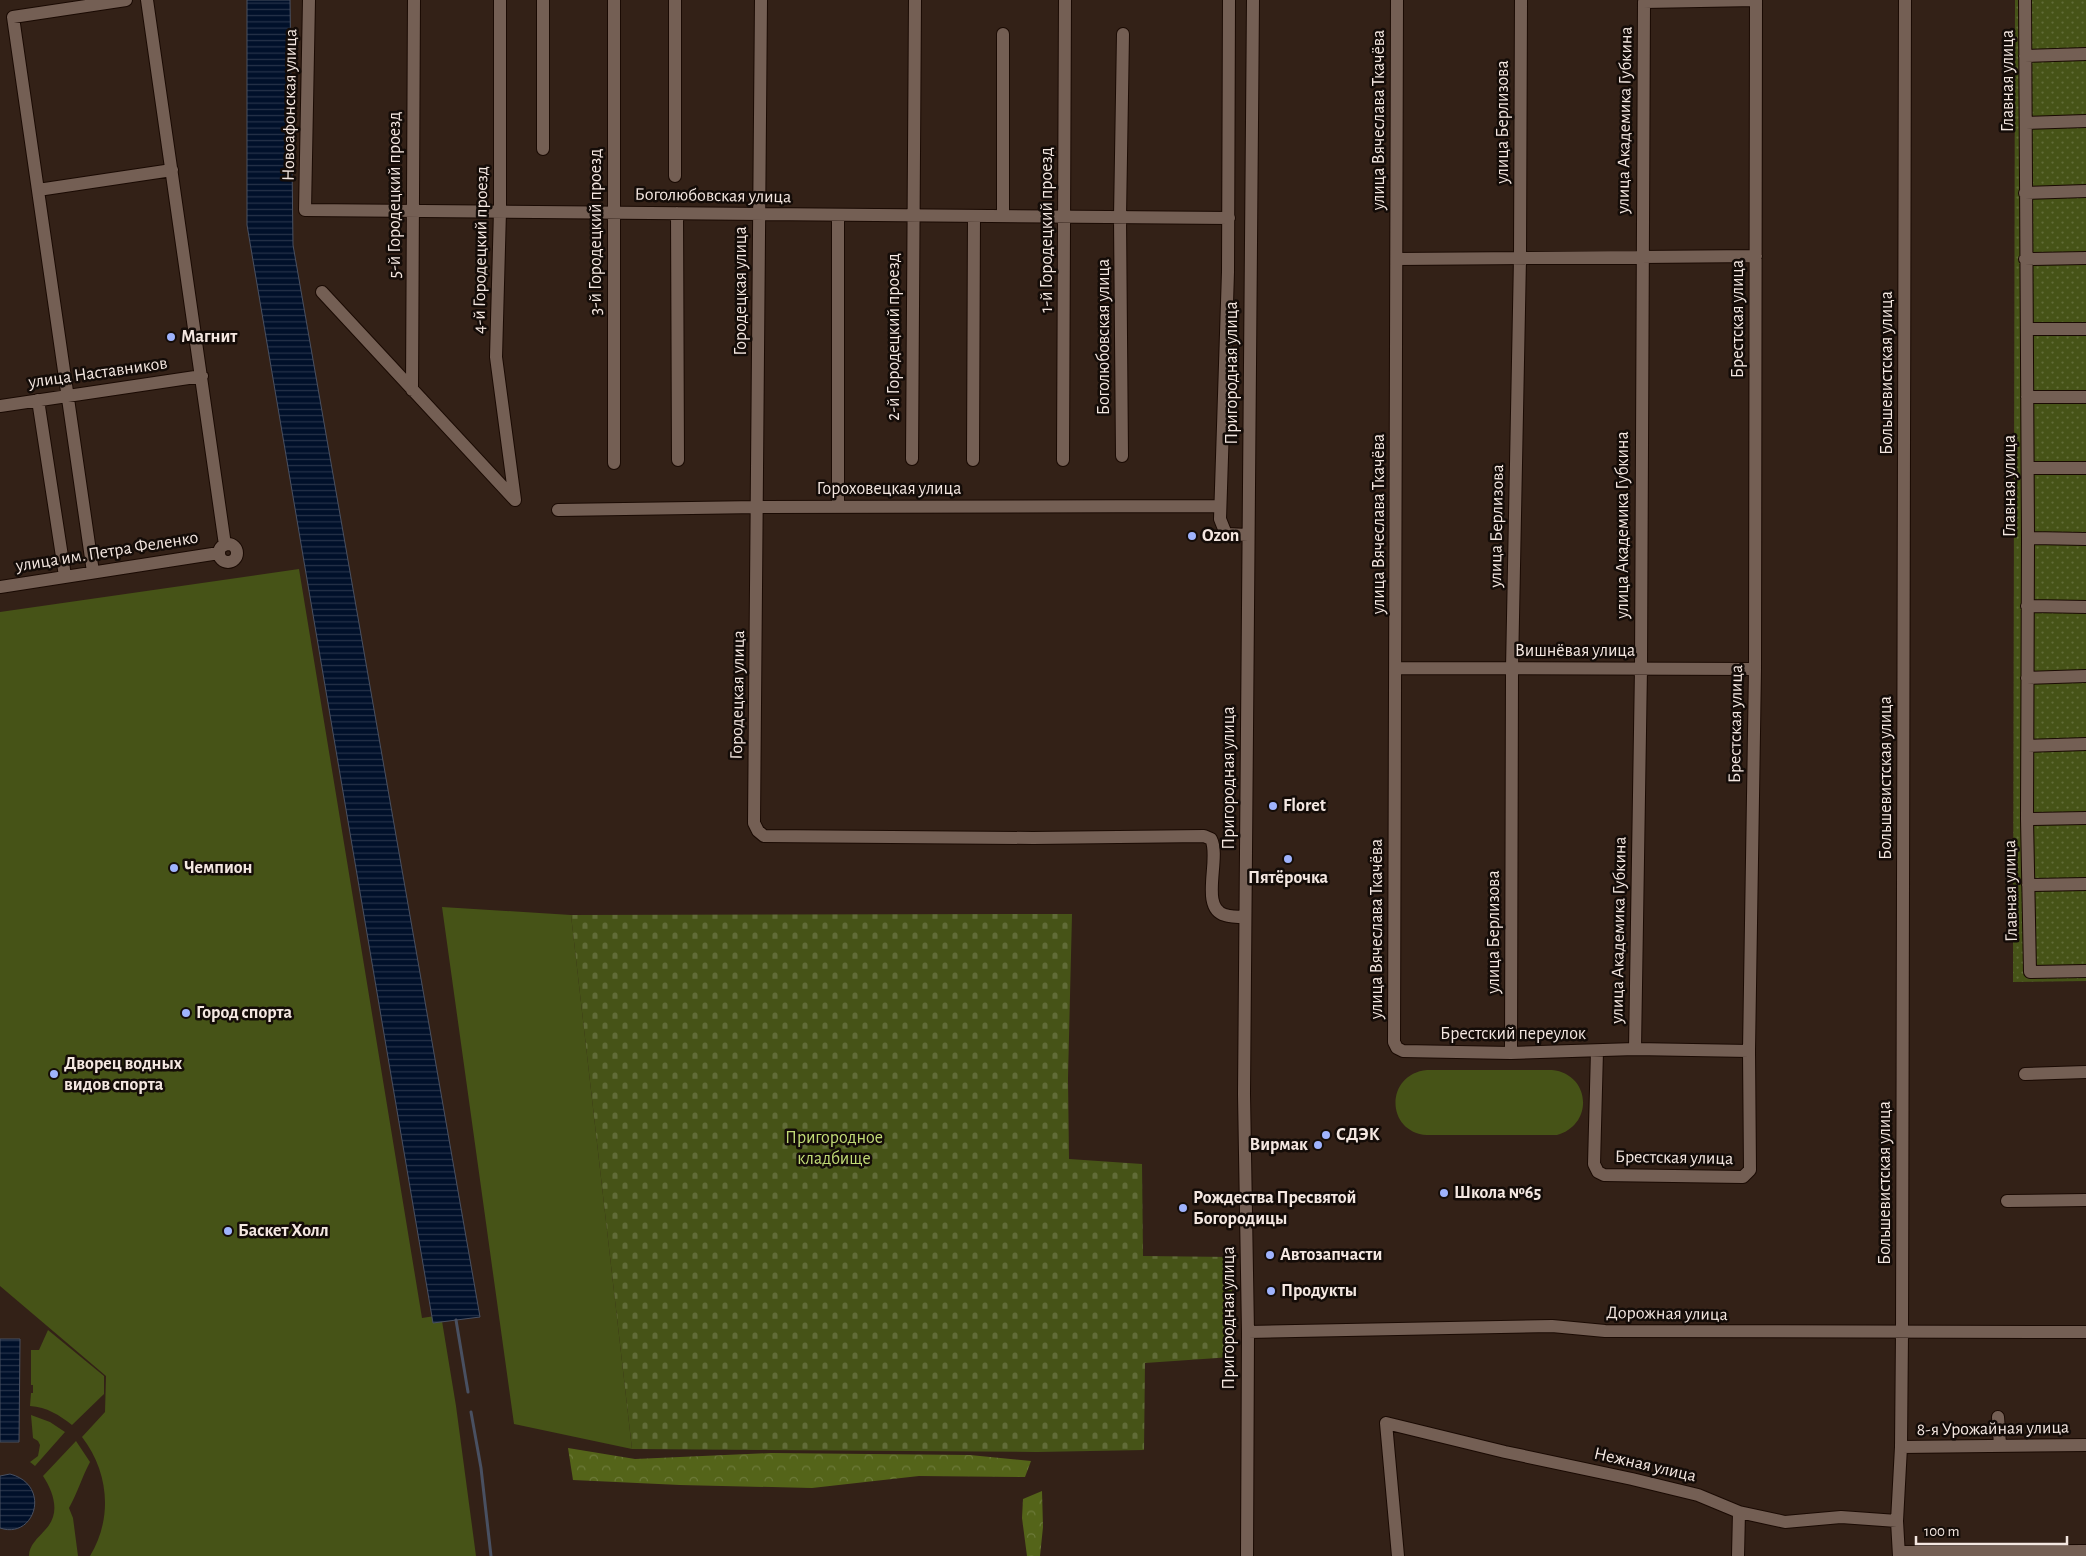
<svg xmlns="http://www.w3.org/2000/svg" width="2086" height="1556" viewBox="0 0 2086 1556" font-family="'Alegreya Sans',sans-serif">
	<defs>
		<pattern id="forest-crowns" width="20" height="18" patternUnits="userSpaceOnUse" patternTransform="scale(1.25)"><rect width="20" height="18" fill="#546419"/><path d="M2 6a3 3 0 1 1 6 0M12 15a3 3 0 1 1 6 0" fill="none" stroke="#6d7a3a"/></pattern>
		<pattern id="cemetery-stones" width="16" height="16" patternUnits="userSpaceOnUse" patternTransform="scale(1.25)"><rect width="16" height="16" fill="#465317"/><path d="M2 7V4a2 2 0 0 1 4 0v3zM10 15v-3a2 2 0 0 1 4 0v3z" fill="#616c38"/></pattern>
		<pattern id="park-dots" width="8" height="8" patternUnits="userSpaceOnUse" patternTransform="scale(1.25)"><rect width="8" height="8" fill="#465317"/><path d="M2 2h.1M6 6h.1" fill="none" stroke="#616c38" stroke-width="1.8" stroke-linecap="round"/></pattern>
		<pattern id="water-rules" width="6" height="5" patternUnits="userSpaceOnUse" patternTransform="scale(1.25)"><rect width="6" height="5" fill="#00102a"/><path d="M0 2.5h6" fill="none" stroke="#263349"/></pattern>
	</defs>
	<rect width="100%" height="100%" fill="#332117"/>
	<path fill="#465317" d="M299,569l123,749 19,-3 15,91 20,150h-386c23,-38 19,-84 -8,-119l23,-25 1,-36 -106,-90v-674z
		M442,907l129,8 61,534 -118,-25z
		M1427,1070h125c39,4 42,55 5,65h-130c-42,-3 -42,-61 0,-65z
		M48,1330l56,46v18l-32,31c-13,-10 -25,-18 -42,-19l1,-13h2v-8h-2v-35h8z
		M31,1415l19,7 15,10 -30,34 -5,-4 8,-6 2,-11 -2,-4 -5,-3z
		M76,1441l14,21c-8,15 -13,32 -21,46l4,10 5,38h-49c0,-11 9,-18 16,-26 16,-16 9,-37 -2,-54z"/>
	<path fill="url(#forest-crowns)" d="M568,1448l67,11 136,-6 199,2 61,6 -6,16 -106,-1 -107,12 -132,-3 -107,-5z
		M1042,1491l1,36 -3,29h-13l-5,-38 1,-19z"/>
	<path fill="url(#cemetery-stones)" d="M1072,914l-4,164 1,81 73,5 1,92 89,1v100l-87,6 -1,87 -107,2 -405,-3 -61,-534z"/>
	<path fill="url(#park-dots)" d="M2015,0h71v981l-73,1z"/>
	<path fill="url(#water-rules)" stroke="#495061" d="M247,0h43l3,245 187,1072 -47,6 -186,-1098z
		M0,1339h20l-1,103h-19z
		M10,1474c42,11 25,66 -10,54v-52z"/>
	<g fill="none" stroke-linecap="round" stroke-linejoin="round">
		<path stroke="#495061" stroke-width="3" d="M456,1320l12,72
			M471,1412l10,56 10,88"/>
		<g stroke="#1a0a03" stroke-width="14">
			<path id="minor" d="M147,0l78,545
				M309,0l-4,210 924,8
				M500,0v211l-4,146 19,143
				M543,0v149
				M614,0v463
				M675,0v176
				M761,0l-7,823 4,8 6,5 269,2 171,-2 7,3c10,19 -12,69 14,76 6,2 14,2 20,2
				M1229,0l-1,272 -8,247 6,15 22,1
				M1397,0l-3,1042 3,6 6,3 108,2 124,-4 114,2
				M2025,0l3,538 -1,281 3,153 56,-1
				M2025,56l61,-2
				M2026,123l60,-2
				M38,190l134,-20
				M2025,193l61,-2
				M677,213l1,247
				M838,215v292
				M1003,216v-182
				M1397,259l359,-3
				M2025,259l61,-1
				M322,292l193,208
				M2027,329h59
				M412,390l2,-390
				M2027,397h59
				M38,400l27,176
				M0,406l202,-30
				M1122,456l-2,-239 3,-183
				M912,459l3,-459
				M973,460l1,-244
				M1063,460l2,-460
				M2028,468h58
				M558,510l200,-3 462,-1
				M2028,538l58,1
				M219 553a9 9 0 1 1 18 0a9 9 0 1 1-18 0Z
				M93,572l-80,-555 113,-17
				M0,587l219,-34
				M2027,606l59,1
				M1396,668l359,1
				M2027,678l59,-2
				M2028,746l58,-2
				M2027,819l59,-1
				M2028,885l58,-1
				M1597,1051l-3,113 4,8 6,3 139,2 7,-7 -1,-119 6,-382 1,-669 -112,2 -3,666 -6,381
				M1511,1053l1,-384 8,-411 1,-258
				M2025,1074l61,-2
				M2007,1201l79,-1
				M1248,1332l304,-6 53,5 481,1
				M1998,1417l2,28
				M1901,1447l185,-2
				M1899,1552l187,-1
				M1247,1556l1,-224 -4,-238 9,-1094
				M1398,1556l-12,-133 119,29 127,27 66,16 41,17 46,10 56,-5 56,4
				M1738,1556l1,-44
				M1899,1556l-2,-35 4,-74 1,-114 3,-1333"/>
		</g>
		<use href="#minor" stroke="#745f54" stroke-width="12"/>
	</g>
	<g fill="#9fb3fd" stroke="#140c08" stroke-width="2">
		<circle cx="171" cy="337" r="5"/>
		<circle cx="1192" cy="536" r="5"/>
		<circle cx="1273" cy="806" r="5"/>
		<circle cx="1288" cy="859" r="5"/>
		<circle cx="174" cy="868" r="5"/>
		<circle cx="186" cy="1013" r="5"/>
		<circle cx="54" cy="1074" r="5"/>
		<circle cx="1326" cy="1135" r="5"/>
		<circle cx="1318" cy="1145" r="5"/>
		<circle cx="1444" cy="1193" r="5"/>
		<circle cx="1183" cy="1208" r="5"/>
		<circle cx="228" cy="1231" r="5"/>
		<circle cx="1270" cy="1255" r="5"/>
		<circle cx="1271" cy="1291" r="5"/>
	</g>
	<g text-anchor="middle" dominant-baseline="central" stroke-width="5" stroke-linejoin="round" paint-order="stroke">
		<g font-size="18" fill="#f4e7e1" stroke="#140c08">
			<text transform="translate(2008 81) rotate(-90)">Главная улица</text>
			<text transform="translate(290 105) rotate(-89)">Новоафонская улица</text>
			<text transform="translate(1379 120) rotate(-90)">улица Вячеслава Ткачёва</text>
			<text transform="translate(1625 120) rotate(-89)">улица Академика Губкина</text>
			<text transform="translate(1503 122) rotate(-90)">улица Берлизова</text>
			<text transform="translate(395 195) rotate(-90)">5-й Городецкий проезд</text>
			<text transform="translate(713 196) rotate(1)">Боголюбовская улица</text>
			<text transform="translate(1047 230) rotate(-90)">1-й Городецкий проезд</text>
			<text transform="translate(596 232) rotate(-90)">3-й Городецкий проезд</text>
			<text transform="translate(481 250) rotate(-89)">4-й Городецкий проезд</text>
			<text transform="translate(741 291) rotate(-90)">Городецкая улица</text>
			<text transform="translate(1738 319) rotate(-90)">Брестская улица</text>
			<text transform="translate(894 337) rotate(-90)">2-й Городецкий проезд</text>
			<text transform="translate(1104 337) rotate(-90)">Боголюбовская улица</text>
			<text transform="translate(98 373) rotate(-8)">улица Наставников</text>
			<text transform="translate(1232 373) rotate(-90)">Пригородная улица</text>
			<text transform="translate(1887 373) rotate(-90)">Большевистская улица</text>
			<text transform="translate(2010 486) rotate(-90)">Главная улица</text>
			<text x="889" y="489">Гороховецкая улица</text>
			<text transform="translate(1379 524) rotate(-90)">улица Вячеслава Ткачёва</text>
			<text transform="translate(1623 525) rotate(-90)">улица Академика Губкина</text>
			<text transform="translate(1497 526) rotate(-89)">улица Берлизова</text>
			<text transform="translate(107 552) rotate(-9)">улица им. Петра Феленко</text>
			<text x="1575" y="651">Вишнёвая улица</text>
			<text transform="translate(738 695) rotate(-89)">Городецкая улица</text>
			<text transform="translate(1736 724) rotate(-89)">Брестская улица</text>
			<text transform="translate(1229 778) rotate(-90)">Пригородная улица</text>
			<text transform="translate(1886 778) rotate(-90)">Большевистская улица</text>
			<text transform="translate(2011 891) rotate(-91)">Главная улица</text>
			<text transform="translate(1377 929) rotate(-90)">улица Вячеслава Ткачёва</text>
			<text transform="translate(1619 930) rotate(-89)">улица Академика Губкина</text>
			<text transform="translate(1494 932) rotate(-90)">улица Берлизова</text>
			<text x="1513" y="1034">Брестский переулок</text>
			<text transform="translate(1674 1158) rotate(1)">Брестская улица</text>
			<text transform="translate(1885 1183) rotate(-90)">Большевистская улица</text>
			<text transform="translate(1667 1314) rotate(1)">Дорожная улица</text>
			<text transform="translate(1229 1318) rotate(-90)">Пригородная улица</text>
			<text transform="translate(1993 1429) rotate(-1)">8-я Урожайная улица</text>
			<text transform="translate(1645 1465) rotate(13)">Нежная улица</text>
		</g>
		<g font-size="18" font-weight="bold" fill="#f4e7e1" stroke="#140c08" text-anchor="start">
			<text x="181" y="337">Магнит</text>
			<text x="1202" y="536">Ozon</text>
			<text x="1283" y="806">Floret</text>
			<text x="184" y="868">Чемпион</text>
			<text x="1288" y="878" text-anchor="middle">Пятёрочка</text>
			<text x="196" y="1013">Город спорта</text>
			<text x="64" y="1064">Дворец водных<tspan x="64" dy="21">видов спорта</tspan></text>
			<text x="1336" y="1135">СДЭК</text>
			<text x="1308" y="1145" text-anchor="end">Вирмак</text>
			<text x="1454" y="1193">Школа №65</text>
			<text x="1193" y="1198">Рождества Пресвятой<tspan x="1193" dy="21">Богородицы</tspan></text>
			<text x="238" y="1231">Баскет Холл</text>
			<text x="1280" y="1255">Автозапчасти</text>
			<text x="1281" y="1291">Продукты</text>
		</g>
		<g font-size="18" fill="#c2dc77" stroke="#140c08">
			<text x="834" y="1138">Пригородное<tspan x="834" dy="21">кладбище</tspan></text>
		</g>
	</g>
	<path d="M1916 1536v8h151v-8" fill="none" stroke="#f4e7e1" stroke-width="2.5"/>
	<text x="1924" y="1536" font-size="15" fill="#f4e7e1" stroke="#140c08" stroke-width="4" paint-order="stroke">100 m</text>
</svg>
